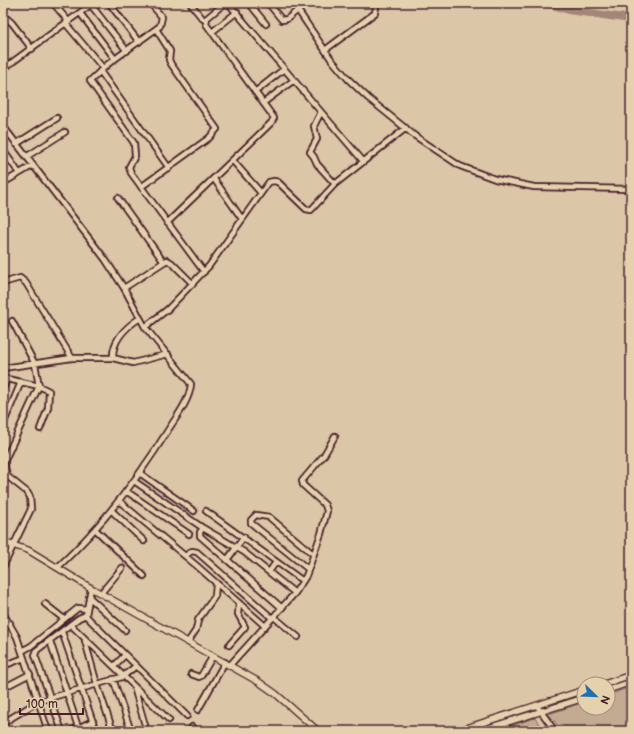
<svg xmlns="http://www.w3.org/2000/svg" width="634" height="734" viewBox="0 0 634 734" font-family="'Balsamiq Sans',sans-serif">
	<rect width="100%" height="100%" fill="#dbc7a7"/>
	<filter id="ink" filterUnits="userSpaceOnUse"><feTurbulence type="fractalNoise" baseFrequency=".025" numOctaves="2"/><feDisplacementMap in="SourceGraphic" scale="8" xChannelSelector="R" yChannelSelector="G"/><feConvolveMatrix kernelMatrix="1 2 1 2 8 2 1 2 1" color-interpolation-filters="sRGB"/></filter>
	<g filter="url(#ink)">
		<path fill="#c3ab92" stroke="#86655e" d="M631,687v44h-69l-13,-17 35,-12v6h24v-13z
			M535,718l9,13h-50z"/>
		<g fill="none" stroke-linecap="round" stroke-linejoin="round">
			<path stroke="#a38677" stroke-width="8" d="M546,3l23,7 62,9"/>
			<g stroke="#4a1f2b" stroke-width="8">
				<path id="minor" d="M53,3l16,19
					M109,3l30,39
					M150,3l12,14 -2,9 -52,38 -18,17 44,62 1,13 -6,11 2,6 73,99
					M190,3l12,15 4,3
					M228,3l135,158
					M249,3l17,21
					M268,3l14,17 5,-1 11,-9
					M293,3l38,56 17,20 20,19 47,38 45,30 35,13 39,8 97,2
					M91,5l36,46
					M80,13l35,46
					M3,15l9,8 20,26
					M66,24l37,44
					M212,32l25,-20
					M325,50l50,-37 1,-6 -2,-4
					M3,69l90,-66
					M100,71l69,97
					M255,92l29,-23
					M263,103l31,-23
					M321,112l-7,14 3,13 -7,13 4,5 3,7 18,20
					M3,126l102,133 19,29 21,39 46,57c-1,15 -13,31 -21,43 -32,52 -68,99 -112,140
					M16,144l41,-26
					M3,150l16,23
					M26,157l39,-25
					M233,161l28,32
					M214,179l28,40
					M3,183l29,-17
					M141,187l68,-49 8,-9 -46,-65 -2,-4 1,-9 -14,-22
					M118,198l45,63
					M167,223l104,-100 3,-5 -68,-94 1,-6 18,-15
					M3,283l17,-5 6,5 46,75
					M124,288l43,-28 5,3 21,21
					M145,327l23,-18 41,-43 60,-84 5,-1 4,1 28,27 5,1 24,-26 71,-56
					M113,358c-1,-18 13,-31 27,-40
					M3,368l69,-10h41l20,5 35,-9
					M3,378l36,8 10,5 -1,17 -8,21
					M3,389l4,-10
					M3,425l18,-43
					M141,474l53,37
					M134,481l69,47 41,24 51,41
					M126,491l63,43
					M119,501l78,65 68,60
					M112,511l32,30
					M206,511l97,70
					M203,528l-3,4v4l82,72
					M96,530l48,46
					M185,556l7,-5 5,1 75,66
					M227,560l17,-23
					M3,567l28,-58 -1,-12 -3,-5 -20,-16 -3,-14 35,-76 -4,-22 -23,-43
					M308,569l-57,-46v-3l5,-5 13,2 44,37
					M269,572l7,-10
					M91,588l-5,27 2,3 99,98
					M101,593l21,-25
					M89,597l36,33
					M45,604l19,15
					M3,613l14,24 31,94
					M274,617l24,20
					M71,625l98,95
					M3,628l7,-5
					M62,632l34,99
					M50,641l28,86
					M85,641l12,43 16,47
					M188,642l8,-12 2,-10 17,-24 1,-12
					M229,645l16,-18 -7,-13 1,-11
					M22,651l9,-5 47,-38 9,1
					M230,665l65,-72 11,-17 15,-42 6,-23 -2,-6 -22,-20 -1,-4 22,-26 11,-19
					M3,666l21,-8
					M114,666l11,-11
					M191,674l8,3 2,-1 12,-20
					M113,679l18,52
					M134,687l11,38
					M3,688l27,-14
					M537,706l18,25
					M198,710l27,-48
					M3,723l36,-22 83,-24 14,-11
					M192,727l4,4
					M62,731l-27,-76 2,-5 42,-32 7,-3
					M71,731l22,-10"/>
			</g>
			<g stroke="#4a1f2b" stroke-width="8">
				<path id="tertiary" d="M3,542l25,8 63,38 168,94 17,12 42,37
					M604,684l27,-9
					M608,690l23,-8
					M457,731l127,-41
					M479,731l105,-33"/>
			</g>
			<use href="#minor" stroke="#e4d2af" stroke-width="4.5"/>
			<use href="#tertiary" stroke="#e4d2af" stroke-width="5.5"/>
		</g>
	</g>
	<rect width="634" height="734" fill="none" stroke="#e4d2af" stroke-width="16"/>
	<rect x="8" y="8" width="618" height="718" fill="none" stroke="#4a1f2b" stroke-width="1.5" filter="url(#ink)"/>
	<g transform="translate(596 696) rotate(113)"><circle r="19" fill="#e4d2af" stroke="#a68a7a"/>
	<path d="M0-3L7 15L0 10L-7 15Z" fill="#1f6fb2"/>
	<text y="-6" font-size="11" font-weight="bold" text-anchor="middle" fill="#4a1f2b">N</text>
	</g>
	<path d="M20 708v6h63v-6" fill="none" stroke="#4a1f2b" stroke-width="2"/>
	<text x="26" y="708" font-size="12" fill="#4a1f2b" stroke="#e4d2af" stroke-width="3" paint-order="stroke">100 m</text>
</svg>
